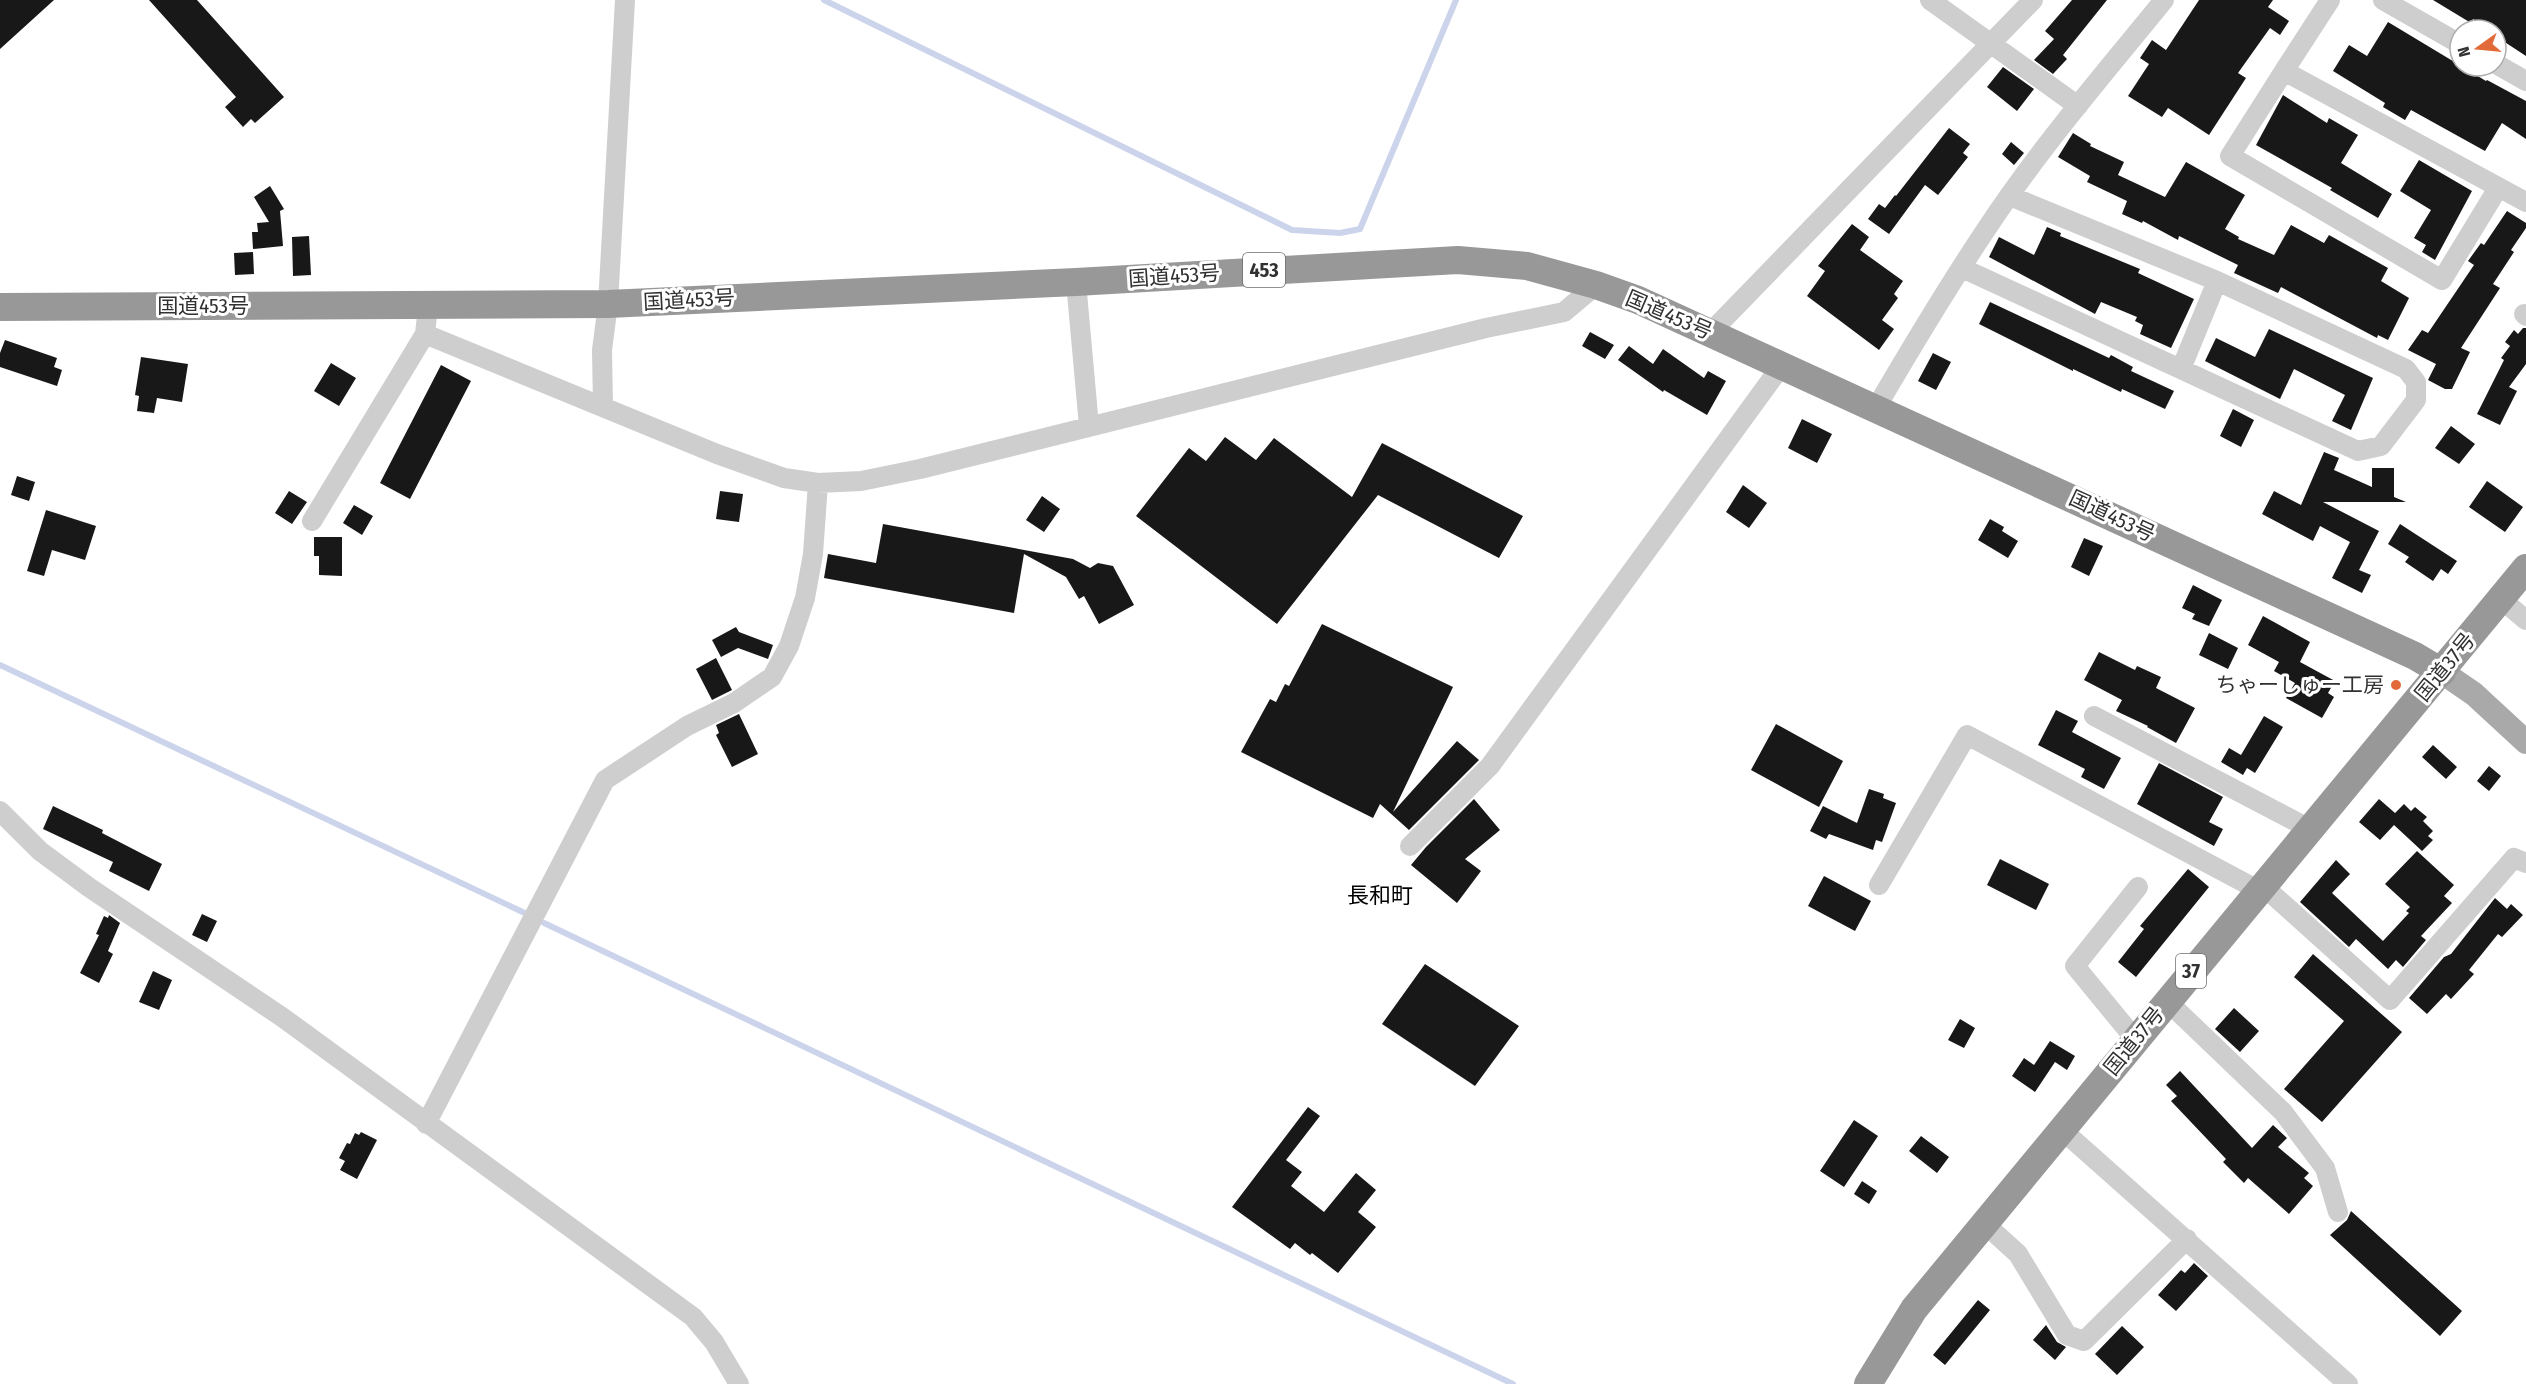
<svg xmlns="http://www.w3.org/2000/svg" width="2526" height="1384" viewBox="0 0 2526 1384" font-family="'Fira Sans Condensed','Noto Sans JP',sans-serif">
	<rect width="100%" height="100%" fill="#fff"/>
	<g fill="none" stroke-linecap="round" stroke-linejoin="round">
		<path stroke="#ccd4ec" stroke-width="6" d="M824,0l468,230 48,3 20,-4 96,-229
			M0,665l529,250
			M544,923l969,461"/>
	</g>
	<path fill="#181818" d="M0,0h54l-54,49z
		M149,0h48l87,97 -29,26 -4,-4 -8,8 -18,-20 11,-10z
		M2072,0h35l-44,55 4,4 -14,15 -19,-14 20,-21 -9,-8z
		M2199,0h74l-5,7 21,14 -9,14 -10,-7 -32,45 8,5 -37,57 -41,-27 -6,9 -34,-21 21,-32 -9,-6 12,-18 14,10z
		M2433,0h93v56l-29,-19 2,-3 -3,-4h-4l-19,-11 -2,4z
		M2388,22l98,59 1,-1 39,21v38l-24,-16 -17,28 -74,-41 -6,10 -22,-13 2,-4 -52,-32 16,-26 18,11z
		M2003,67l31,22 -17,22 -30,-24z
		M2283,95l44,28 2,-5 29,17 -17,28 51,31 -14,24 -48,-28 2,-2 -76,-43z
		M1949,128l21,16 -7,9 5,4 -30,38 -13,-10 -36,49 -21,-15 11,-15 6,4 10,-13 1,1z
		M2073,133l18,11 -1,2 34,16 -6,13 47,22 21,-35 59,33 -20,34 14,8 -1,2 36,16 17,-30 33,18 5,-8 59,33 -7,13 28,17 -21,42 -10,-5 -1,3 -96,-51 -3,6 -44,-20 4,-8 -59,-29 -1,4 -35,-19 -1,2 -20,-9 5,-13 -40,-19 3,-6 -32,-19z
		M2011,142l13,11 -10,12 -12,-11z
		M2419,160l53,31 -37,69 -13,-8 4,-7 -12,-7 17,-28 -31,-19z
		M270,186l14,23 -4,2 3,35 -30,3 -1,-17h6l-1,-9 12,-1 -15,-25z
		M2507,211l19,12v5l-15,22 3,2 -21,32 7,4 -39,60 9,4 -18,37h-7l-17,-9 8,-16 -28,-14 14,-20 6,3 46,-68 -6,-4 13,-18 3,2z
		M1852,224l17,13 -9,13 43,31 -9,13 4,4 -16,22 12,9 -15,21 -72,-54 18,-25 -7,-5z
		M2047,227l14,6 -1,3 80,33 -2,4 56,26 -23,49 -31,-14 3,-9 -8,-4 2,-4 -36,-15 -6,12 -106,-57 10,-20 35,18z
		M309,236l2,39 -18,1 -1,-39z
		M253,252l1,22 -19,1 -1,-22z
		M1990,302l119,56 2,-3 22,12 -2,4 43,20 -9,18 -43,-20 -1,3 -48,-23v2l-94,-47z
		M2523,328h3v36l-17,23 8,4 -17,34 -23,-11 27,-54 -3,-2 9,-12 -5,-4 9,-12 4,4z
		M2269,329l104,49 -22,52 -19,-9 13,-26 -51,-26 -14,30 -75,-38 11,-23 39,19z
		M1590,332l24,13 -9,14 -23,-13z
		M5,340l52,18 -3,9 8,3 -5,16 -57,-19v-14z
		M1629,346l24,18 10,-15 41,29 4,-7 18,10 -19,34 -43,-25 -1,2 -45,-32z
		M1933,353l18,9 -15,28 -18,-9z
		M141,357l47,7 -6,38 -25,-4 -3,15 -17,-2 2,-15 -4,-1z
		M331,363l25,15 -17,28 -25,-15z
		M441,365l30,16 -61,118 -30,-16z
		M2233,409l21,11 -13,27 -21,-11z
		M1802,419l30,15 -15,29 -29,-15z
		M2451,426l24,18 -16,20 -24,-16z
		M1225,437l31,23 18,-22 78,59 30,-54 141,73 -24,42 -121,-63 -101,129 -141,-108 53,-68 17,13z
		M2324,452l15,6 -5,12 38,17v-19h22v29l12,5h-83l56,29 -20,39 12,5 -9,18 -30,-15 18,-36 -30,-16 -7,15 -51,-27 12,-23 27,14z
		M17,476l18,6 -6,19 -18,-6z
		M2487,481l36,26 -18,25 -36,-25z
		M1743,485l24,18 -18,25 -23,-16z
		M289,491l18,11 -15,22 -17,-11z
		M720,491l23,3 -4,28 -23,-3z
		M1042,496l18,13 -16,23 -18,-12z
		M354,505l19,11 -11,19 -19,-12z
		M46,510l50,16 -11,34 -33,-10 -8,26 -17,-5z
		M1990,519l14,8 -2,4 16,10 -10,17 -30,-18z
		M883,524l190,35 17,9 8,-5 15,3 21,39 -35,19 -15,-28 -5,3 -13,-22 -42,-23 -10,59 -190,-35 4,-24 48,9z
		M2400,524l57,37 -9,13 -7,-5 -8,12 -28,-19 4,-5 -21,-13z
		M314,537h28v39l-23,-1v-19h-5z
		M2084,538l19,8 -14,30 -18,-9z
		M2193,585l29,15 -13,26 -17,-7 3,-5 -13,-6z
		M2263,616l47,26 -10,20 35,19 -7,12 6,4 -12,21 -36,-20 9,-15 -21,-12 5,-9 -31,-17z
		M1322,624l131,63 -60,125 64,-71 22,19 -70,70 -29,-26 -7,14 -132,-66 29,-53 6,3 9,-18 4,2z
		M736,627l3,5 34,13 -5,14 -30,-11 -17,9 -9,-17z
		M2209,633l29,15 -10,21 -29,-14z
		M2099,652l36,18 2,-4 24,11 -5,11 39,20 -19,35 -29,-16 1,-1 -32,-15 6,-11 -38,-20z
		M716,658l16,32 -20,10 -16,-31z
		M2056,710l22,11 -6,11 49,26 -17,31 -23,-12 4,-8 -47,-24z
		M739,714l19,40 -26,13 -16,-32 3,-2 -3,-8z
		M2264,716l19,11 -28,46 -8,-5 -4,7 -22,-13 8,-14 12,7z
		M1776,724l67,37 -24,46 -68,-37z
		M2433,745l24,22 -11,12 -24,-22z
		M2159,763l64,34 -14,25 14,7 -9,17 -77,-42z
		M2489,766l12,10 -12,15 -12,-10z
		M1869,789l15,5 -1,4 13,5 -14,39 -6,-2 -3,10 -44,-16 -3,5 -16,-8 13,-25 34,17z
		M1474,799l26,31 -35,29 16,12 -24,32 -46,-38 15,-18z
		M2379,799l16,14 9,-9 7,7 4,-4 12,10 -4,4 10,10 -5,5 5,4 -11,11 -28,-26 -14,15 -21,-18z
		M53,806l50,24 -1,3 60,31 -13,27 -40,-20 4,-9 -70,-33z
		M2417,851l37,34 -10,11 8,7 -31,33 5,4 -23,27 -7,-7 -8,9 -32,-30 -7,8 -49,-45 36,-42 14,14 -18,19 51,48 26,-28 -3,-2 4,-4 -25,-23z
		M2000,859l49,25 -13,26 -49,-25z
		M2188,869l21,18 -73,90 -18,-15 26,-33 -4,-3z
		M1824,876l47,25 -16,30 -47,-25z
		M2495,898l12,11 4,-5 12,11 -21,22 -4,-3 -29,36 5,4 -23,25 -5,-5 -19,20 -18,-16 35,-41 7,-3z
		M202,914l15,7 -10,21 -15,-7z
		M109,915l11,8 -12,28 5,3 -14,29 -19,-10 19,-38 -3,-1 8,-18 4,2z
		M2313,954l89,78 -80,90 -38,-33 60,-68 -50,-44z
		M1425,964l94,62 -44,60 -93,-62z
		M153,971l19,9 -13,30 -20,-8z
		M2234,1008l25,23 -19,21 -25,-23z
		M1960,1019l15,9 -11,20 -16,-8z
		M2050,1041l25,15 -8,14 -12,-8 -20,30 -23,-16 12,-18 10,7z
		M2180,1071l72,77 21,-23 14,13 -9,9 31,26 -5,5 9,8 -24,28 -41,-36 -4,5 -21,-21 3,-3 -55,-58 6,-5 -11,-11z
		M1308,1107l12,9 -34,44 16,12 -11,14 33,26 32,-39 20,17 -18,22 18,15 -38,46 -26,-20 -2,2 -15,-12 -5,6 -58,-42z
		M1854,1120l24,16 -34,51 -24,-16z
		M361,1132l16,8 -20,39 -17,-9 5,-9 -6,-3 8,-15 3,1 5,-11 4,2z
		M1921,1136l28,21 -12,16 -28,-22z
		M1862,1181l15,10 -8,13 -15,-10z
		M2351,1211l111,100 -22,25 -110,-101 17,-15z
		M2194,1263l14,13 -32,35 -18,-16 23,-25 4,3z
		M1978,1300l12,10 -45,55 -12,-10z
		M2046,1325l11,17 9,5 -11,13 -22,-20z
		M2122,1326l22,21 -27,28 -22,-21z"/>
	<g fill="none" stroke-linecap="round" stroke-linejoin="round">
		<path stroke="#cecece" stroke-width="20" d="M1930,0l148,106
			M2330,0l-46,71 242,131
			M2383,0l77,44
			M2496,64l30,17
			M2284,71l-54,85 212,124 56,-92
			M1962,268l396,183 23,-5 35,-46v-18l-10,-13 -189,-88 -207,-85
			M1076,282l13,144
			M428,306l-3,28 292,120 67,24 34,5 43,-2 59,-12 566,-141 78,-16 32,-27
			M2524,314l2,2
			M1710,333l323,-333
			M2181,369l36,-88
			M603,406l-1,-56 6,-46 17,-304
			M1876,408c42,-72 85,-144 133,-212 48,-68 103,-132 155,-196
			M312,521l113,-187
			M2501,599l25,21
			M2094,716l216,113
			M0,811l40,40 50,37 192,129 411,300 21,25 25,42
			M1410,846l80,-80 292,-401
			M1879,885l88,-150 291,155
			M2262,885l128,115 124,-142 12,5
			M2167,1001l116,111 42,56 13,44
			M2135,1039l-60,-73 63,-79
			M426,1124l179,-344 82,-54 47,-23 38,-26 17,-31 16,-48 8,-44 5,-71
			M2061,1129l287,255
			M1984,1223l34,31 49,81 17,6 103,-102"/>
		<path stroke="#a9a9a9" stroke-width="24" d="M2442,672l32,22 52,48"/>
		<path stroke="#989898" stroke-width="28" d="M0,307l608,-3 468,-22 382,-22 69,6 69,19 42,15 777,356 27,16
			M1868,1384l46,-75 612,-741"/>
	</g>
	<circle fill="#e26938" stroke="#fff" stroke-width="2" cx="2396" cy="685" r="6"/>
	<g text-anchor="middle" dominant-baseline="central" stroke-width="6" stroke-linejoin="round" paint-order="stroke">
		<g fill="#fff" stroke="#6f6f6f" stroke-width="1.5">
			<rect x="1243" y="253" width="42" height="34" rx="4.5"/>
			<rect x="2176" y="954" width="30" height="34" rx="4.5"/>
		</g>
		<g font-size="20" font-weight="bold" fill="#313131">
			<text x="1264" y="270">453</text>
			<text x="2191" y="971">37</text>
		</g>
		<g font-size="21" fill="#313131" stroke="#fff">
			<text transform="translate(1174 276) rotate(-4)">国道453号</text>
			<text transform="translate(689 300) rotate(-3)">国道453号</text>
			<text x="203" y="306">国道453号</text>
			<text transform="translate(1669 315) rotate(23)">国道453号</text>
			<text transform="translate(2112 516) rotate(25)">国道453号</text>
			<text transform="translate(2445 667) rotate(-51)">国道37号</text>
			<text transform="translate(2134 1041) rotate(-51)">国道37号</text>
		</g>
		<g font-size="21" fill="#313131" stroke="#fff" text-anchor="end">
			<text x="2384" y="685">ちゃーしゅー工房</text>
		</g>
		<g font-size="22" fill="#000" stroke="#fff">
			<text x="1380" y="895">長和町</text>
		</g>
	</g>
	<g transform="translate(2478 48) rotate(255)"><circle r="28" fill="#ffffff" stroke="#adadad" stroke-width="1.5"/>
	<path d="M0-4.5L10 22L0 15L-10 22Z" fill="#e26938"/>
	<text y="-9" font-size="16" font-weight="bold" text-anchor="middle" fill="#313131">N</text>
	</g>
</svg>
